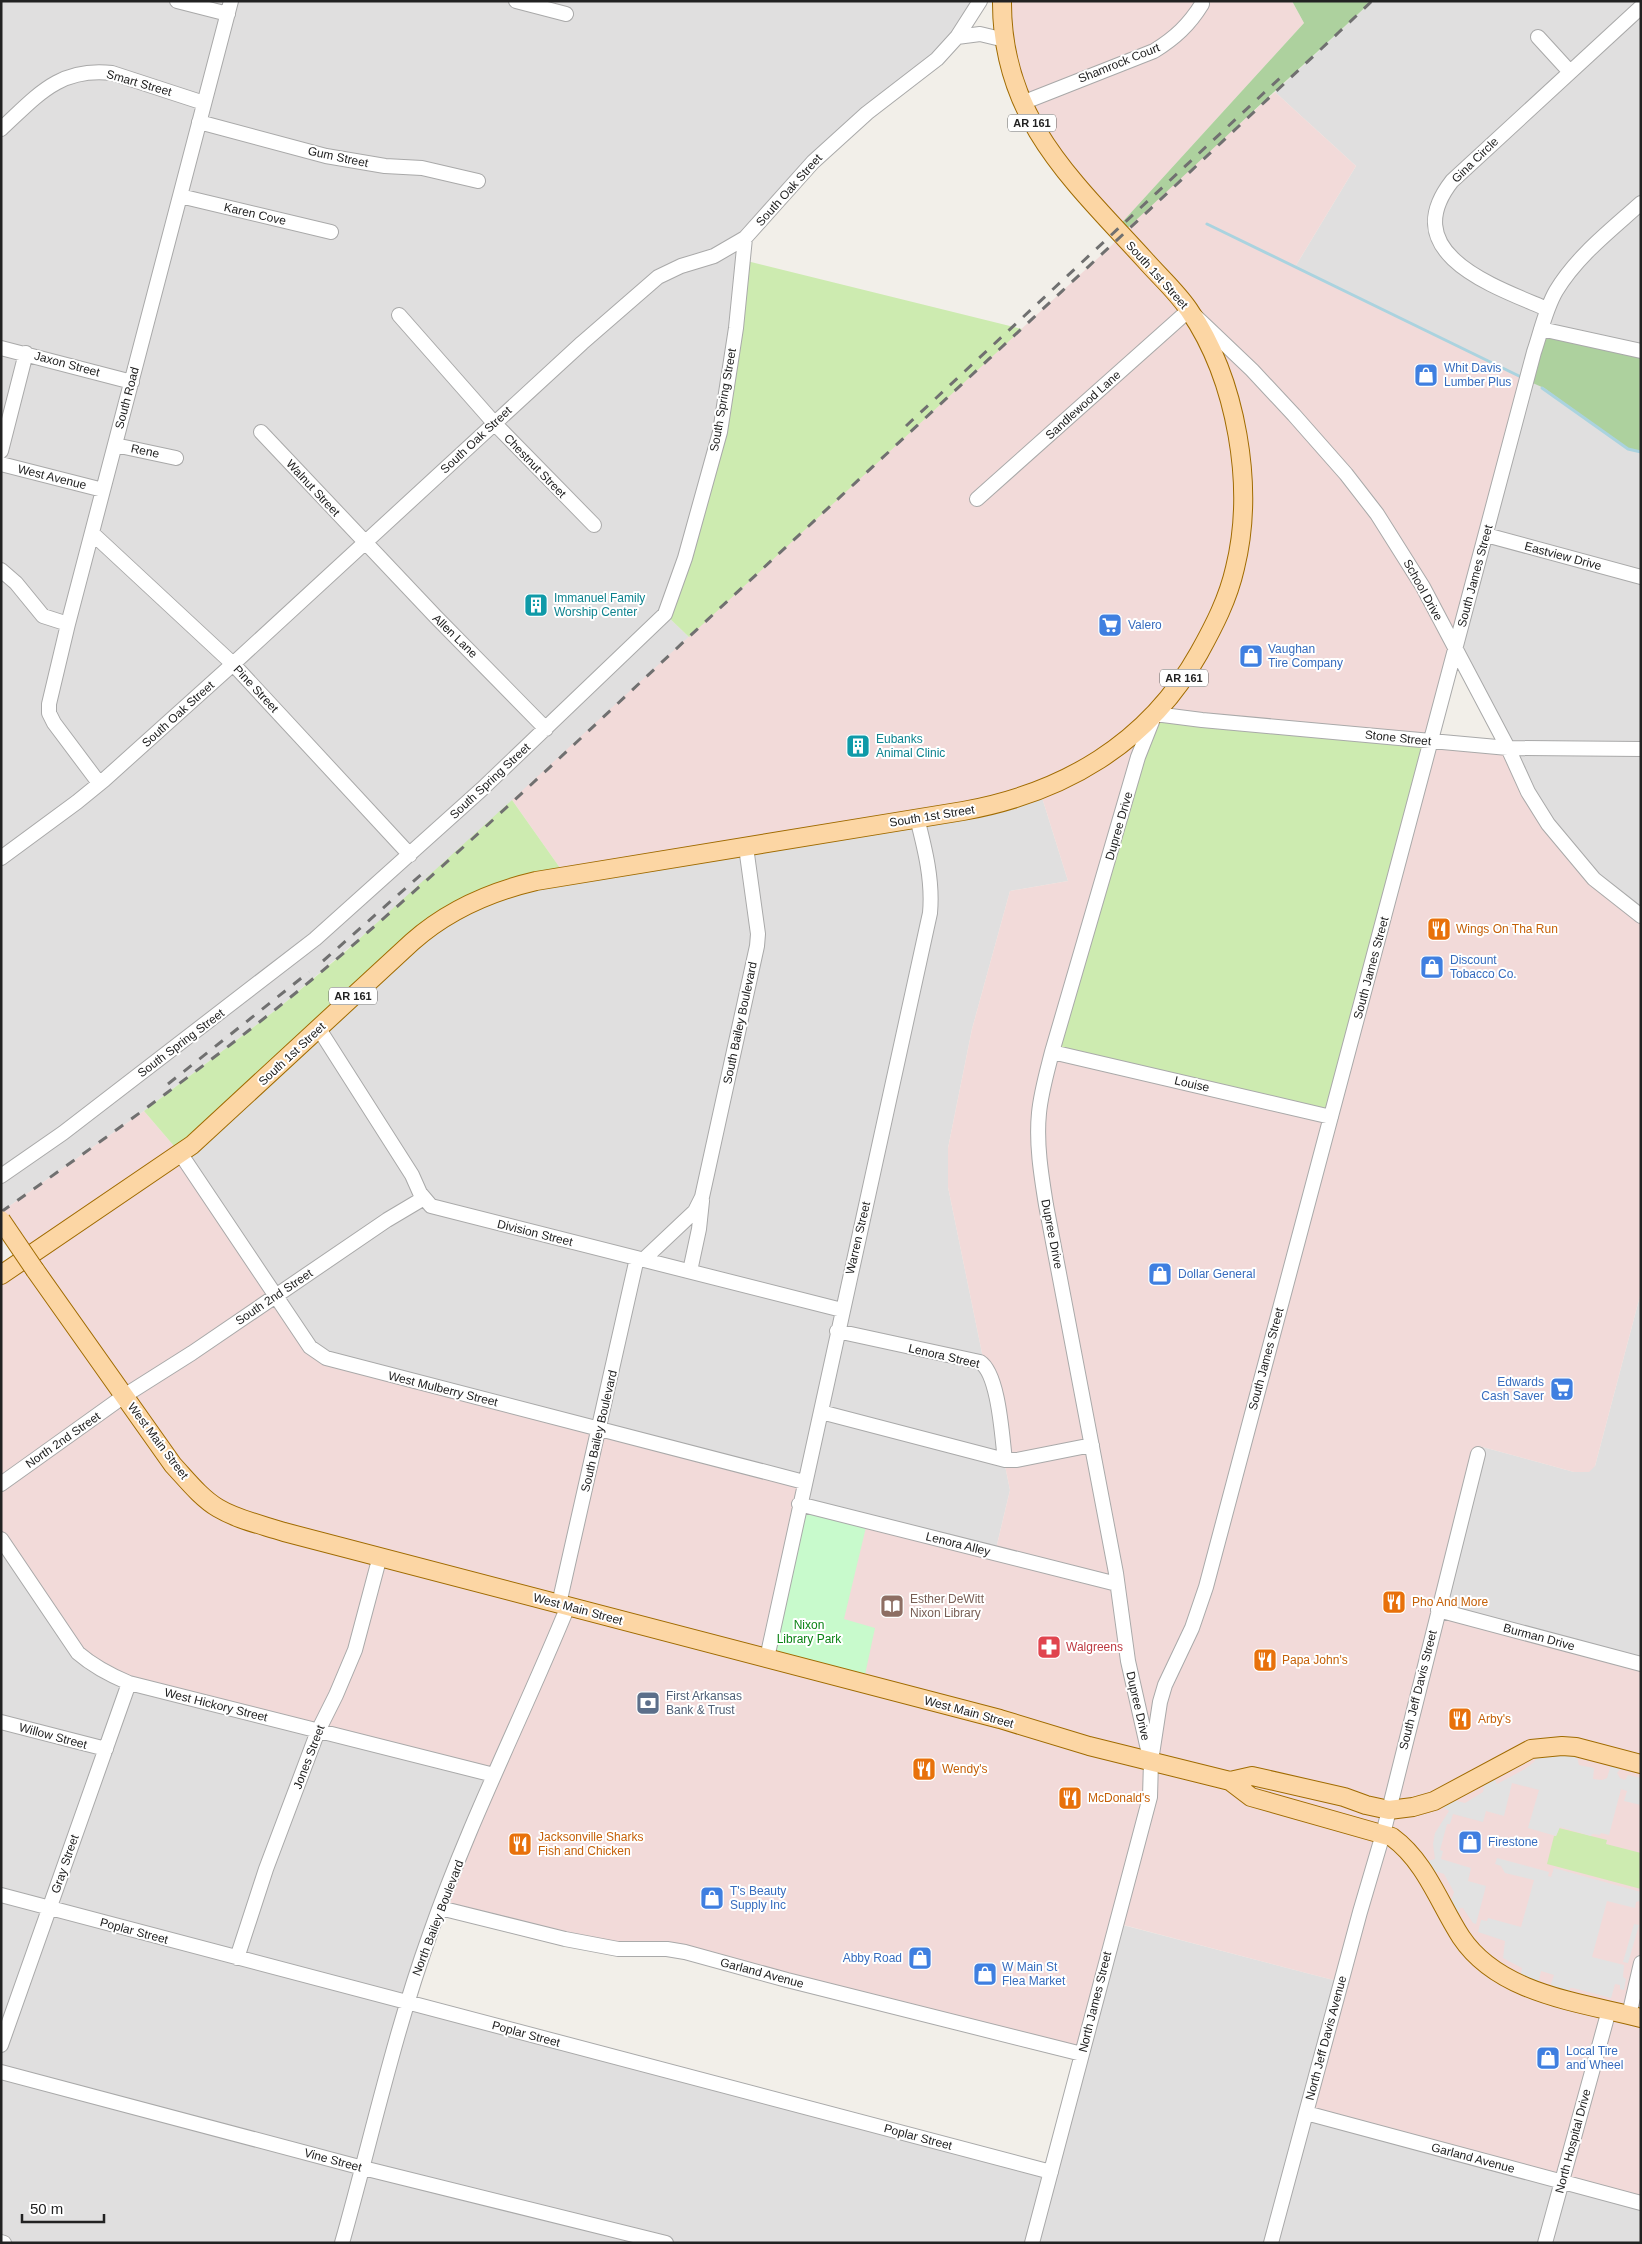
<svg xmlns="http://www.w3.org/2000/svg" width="1642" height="2244" viewBox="0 0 1642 2244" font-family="Arial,sans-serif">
	<rect width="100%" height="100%" fill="#f2efe9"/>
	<path fill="#e0dfdf" d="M1,1h979l-23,36 -90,76 -122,125 -25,194 -55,182 24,23 -280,259 -128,110 -137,105 -143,101z
		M1372,1h269v350l-97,37 84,61 13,3v464l-93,-92 -93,-176 71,-268 -231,-113 61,-101 -81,-74z
		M1040,791l28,90 -58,10 -38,138 -24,119v39l62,303 -15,63 -196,-47 -473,-148 -146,-205 185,-167 125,-92z
		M1641,1292v372l-203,-54 41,-164 95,26 21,-6z
		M1,1539l493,236 -86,227 643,170 64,-249 226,59 300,221v40h-1640z"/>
	<path fill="#f2dad9" d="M1002,1h290l12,22 -188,206 -80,-97z
		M1275,92l81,74 -61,101 231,113 -94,361 76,7 40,76 93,92v376l-46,174 -6,6h-15l-95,-26 -41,164 203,54v539l-335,-90 35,-131 -225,-59 -34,131 -397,-102 -67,-3 -178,-41 54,-132 -263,-67 -141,-45 -89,-124v-264l26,-17 -26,-47 143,-101 36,42 130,193 494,136 -5,21 196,50 15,-63 -62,-303v-39l24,-119 38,-138 58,-10 -28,-90 -475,84 -53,-75 598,-553 47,-49z"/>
	<path fill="#cdebb0" d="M743,260l279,69 -333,308 -24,-23 55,-182z
		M1155,714l277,27 -101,376 -279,-65z
		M512,800l53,75 -102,31 -283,247 -36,-42 137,-105 65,-55z
		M1559,1828l48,12 -1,4 35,9v36l-94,-25 7,-28h2z"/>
	<path fill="#add19e" d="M1292,1h80l-251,233 -5,-5 188,-206z
		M1541,329l100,22v101l-13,-3 -84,-61 -18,-8z"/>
	<path fill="#c8facc" d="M799,1506l68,17 -23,96 31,9 -12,56 -96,-26z"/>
	<path fill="#e2e2e2" d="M1576,1753l3,12 15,3 -1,11 9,1 5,-2 4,-13 -4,-4 14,7 -4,5 3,5 5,2 3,-5 13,3v27l-17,-4 3,-10 -6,-2 -12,46 -8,-2 -1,2 -8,-1 -1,2 -31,-9 -4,9 -28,-8 11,-38 -27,-7 -8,33 -18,-5 -3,11 -30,-8 -3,10h-3l-7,26 3,1 -2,8 30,9 -3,13 18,5 -10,38 -3,-1 -10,-15h-3l-3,11 -7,-14 4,-13 -10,-18 -12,-4 -8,-11 4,2 7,-2 -2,-15 2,-11 14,-22 -6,-4h-7l13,-8 16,4 18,-11 2,-9 12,-11 -2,8 2,4 28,-15 9,-7 4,-7z
		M1497,1858l52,14 -1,4 3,1 3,-9 87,24 -1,11 -1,-2 -3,1 -1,6 -28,-7 -15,56 32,8 -1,12 3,2 -2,11 -4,-1v-4l-5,-1 -4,14 -38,-10h-3v4l-20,-5 4,-12 -13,-4 -3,13 -18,-6 2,-10 -19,-10 2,-17 -27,-9 3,-12 6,1 1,-3 33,9 13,-47 -29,-7 -4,-7 -6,-2z
		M1634,1924l5,1 -11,38 -5,-1z"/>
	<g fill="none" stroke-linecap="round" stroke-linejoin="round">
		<path stroke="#aad3df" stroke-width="3" d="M1207,224l312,152
			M1542,388l86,61 13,3"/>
		<g stroke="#a9a9a9" stroke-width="16">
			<path id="minor" d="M177,1l51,13
				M516,1l50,13
				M957,37l23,-36
				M1538,37l32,35
				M1022,103l132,-52c21,-13 35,-26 48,-47
				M199,122l127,34 59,10 37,2 56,13
				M1,129c36,-33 58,-62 111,-56l92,30
				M180,196l151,36
				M1547,309c-51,-22 -152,-55 -95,-128l189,-174
				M399,315l96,109 99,101
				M1541,329l100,22
				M1,348l131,34
				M261,432l175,185 110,112
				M115,445l61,13
				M1,451l25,-98
				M1,464l102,26
				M977,499l212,-189 63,60 42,45 52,59 31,40 46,73 85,161 20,44 20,32 46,55 47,37
				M92,533l141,131 177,191
				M1486,535l155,42
				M1,570l15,13 27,33 25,8
				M99,783l-45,-60 -5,-10v-9l19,-80 163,-623
				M1,858l76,-56 27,-22 129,-116 349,-321 76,-66 23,-11 33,-10 31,-18 68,-76 54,-49 70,-54 20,-22 23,-3 25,6
				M319,1029l93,146 8,18 11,13 411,104
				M1052,1052l279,65
				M180,1153l130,194 16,11 478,124
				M1,1176l62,-43 252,-194 167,-150 183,-175 20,-56 35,-126 16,-104 9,-90
				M643,1260l52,-49 7,-14 55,-251 1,-12 -12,-87
				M690,1271l9,-42 3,-28
				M837,1331l143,31c19,12 22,76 25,98
				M821,1412l184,48h12l75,-15
				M1,1484l123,-88 68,-43 195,-133 37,-22
				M799,1504l318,80
				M1,1539l77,114c15,13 32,22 51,30l365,92
				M559,1604l78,-346
				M1438,1610l203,54
				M767,1658l163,-745c3,-32 -5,-64 -13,-95
				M1,1722l105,27
				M1149,1754l-21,-93 -12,-88 -70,-368c-5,-31 -10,-62 -7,-92 2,-21 8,-41 13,-61l86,-295 17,-43 47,6 306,28 133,1
				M1,1895l1050,277
				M440,1908l125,31 53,10h49l18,3 102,28 295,74
				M237,1958l29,-89 52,-138 18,-36 19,-45 25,-94
				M1629,2015l12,-52
				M1,2045l128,-362
				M1,2072l362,96 303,75
				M1306,2113l335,90
				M1,2242l3,1
				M342,2243c29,-103 52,-209 88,-309 39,-112 93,-218 138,-328
				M1032,2243l118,-446 1,-36 9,-59 5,-17 27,-57 14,-41 328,-1235c7,-20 11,-42 22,-61 21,-35 55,-61 85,-88
				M1271,2243l89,-331 23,-78 95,-380
				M1545,2243l64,-233"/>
		</g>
		<g stroke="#a06b00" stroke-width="20">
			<path id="major" d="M35,1270l138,195c14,15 28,33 45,43 20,12 45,17 66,24l716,187 89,27 141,35 21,16 141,40c34,25 47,66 69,100 38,57 118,65 180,81
				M1,1275l191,-130 220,-203c36,-32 77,-50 124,-61l427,-70c100,-18 185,-67 236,-158 15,-27 29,-54 36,-85 20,-81 2,-188 -46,-258 -12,-18 -30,-34 -44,-50 -72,-79 -144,-142 -143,-259
				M1230,1781l22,-5 92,21 22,8 23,5 24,-3 21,-6 97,-52 31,-3 14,1 65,17"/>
		</g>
		<use href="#minor" stroke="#fff" stroke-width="14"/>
		<use href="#major" stroke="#fcd6a4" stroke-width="18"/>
		<path stroke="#707070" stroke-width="3" stroke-dasharray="10 10" stroke-linecap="butt" d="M906,426l374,-348
			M323,961l101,-89
			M168,1084l141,-112
			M1,1212c118,-83 235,-167 345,-261 132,-113 258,-236 386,-354 214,-198 428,-396 640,-596"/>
		<g stroke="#a06b00" stroke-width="20" stroke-linecap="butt">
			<path id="major-bridge" d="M1,1220l34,50"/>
		</g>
		<use href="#major-bridge" stroke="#fcd6a4" stroke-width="18"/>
	</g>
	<defs>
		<g id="shop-square" transform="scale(1.25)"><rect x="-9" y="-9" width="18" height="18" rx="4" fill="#3f7fe0" stroke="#fff"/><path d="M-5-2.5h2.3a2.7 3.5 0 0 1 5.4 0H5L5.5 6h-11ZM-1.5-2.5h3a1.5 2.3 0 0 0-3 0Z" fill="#fff"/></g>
		<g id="building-square" transform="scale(1.25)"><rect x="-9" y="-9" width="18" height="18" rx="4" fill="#0f9aa8" stroke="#fff"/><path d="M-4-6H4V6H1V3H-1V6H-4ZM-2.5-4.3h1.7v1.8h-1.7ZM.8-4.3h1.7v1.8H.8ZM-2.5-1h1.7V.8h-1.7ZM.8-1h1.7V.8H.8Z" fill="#fff"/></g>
		<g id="supermarket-square" transform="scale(1.25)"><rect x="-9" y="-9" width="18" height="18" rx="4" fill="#3f7fe0" stroke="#fff"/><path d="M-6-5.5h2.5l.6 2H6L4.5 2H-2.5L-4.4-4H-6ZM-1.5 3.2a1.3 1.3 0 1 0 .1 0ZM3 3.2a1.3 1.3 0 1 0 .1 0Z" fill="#fff"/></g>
		<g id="restaurant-square" transform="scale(1.25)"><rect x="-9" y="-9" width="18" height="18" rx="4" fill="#e8710a" stroke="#fff"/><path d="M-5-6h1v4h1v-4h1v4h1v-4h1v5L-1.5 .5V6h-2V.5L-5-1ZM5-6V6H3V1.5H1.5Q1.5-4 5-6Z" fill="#fff"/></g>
		<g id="library-square" transform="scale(1.25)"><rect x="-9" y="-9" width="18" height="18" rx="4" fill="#8d6e63" stroke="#fff"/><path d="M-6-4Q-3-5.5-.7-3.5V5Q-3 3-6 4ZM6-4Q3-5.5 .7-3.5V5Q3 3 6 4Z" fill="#fff"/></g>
		<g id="pharmacy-square" transform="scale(1.25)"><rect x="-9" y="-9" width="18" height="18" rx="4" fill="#e0444e" stroke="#fff"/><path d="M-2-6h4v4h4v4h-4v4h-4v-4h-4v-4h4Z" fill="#fff"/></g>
		<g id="bank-square" transform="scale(1.25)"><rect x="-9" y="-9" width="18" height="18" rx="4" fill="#5c6f8a" stroke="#fff"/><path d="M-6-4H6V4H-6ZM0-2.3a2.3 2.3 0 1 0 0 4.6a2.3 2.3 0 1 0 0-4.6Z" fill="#fff"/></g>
	</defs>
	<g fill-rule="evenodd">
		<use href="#shop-square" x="1426" y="375"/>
		<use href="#building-square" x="536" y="605"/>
		<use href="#supermarket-square" x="1110" y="625"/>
		<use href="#shop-square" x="1251" y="656"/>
		<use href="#building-square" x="858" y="746"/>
		<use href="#restaurant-square" x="1439" y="929"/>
		<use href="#shop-square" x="1432" y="967"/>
		<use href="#shop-square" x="1160" y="1274"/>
		<use href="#supermarket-square" x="1562" y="1389"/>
		<use href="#restaurant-square" x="1394" y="1602"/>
		<use href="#library-square" x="892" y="1606"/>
		<use href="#pharmacy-square" x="1049" y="1647"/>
		<use href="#restaurant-square" x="1265" y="1660"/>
		<use href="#bank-square" x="648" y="1703"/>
		<use href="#restaurant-square" x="1460" y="1719"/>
		<use href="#restaurant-square" x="924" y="1769"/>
		<use href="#restaurant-square" x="1070" y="1798"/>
		<use href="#shop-square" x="1470" y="1842"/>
		<use href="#restaurant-square" x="520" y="1844"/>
		<use href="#shop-square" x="712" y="1898"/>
		<use href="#shop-square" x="920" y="1958"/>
		<use href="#shop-square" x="985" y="1974"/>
		<use href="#shop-square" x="1548" y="2058"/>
	</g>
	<g text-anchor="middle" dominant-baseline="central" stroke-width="4" stroke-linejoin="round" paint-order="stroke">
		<g fill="#fff" stroke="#646464" stroke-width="1">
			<rect x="1008" y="114.5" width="48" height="17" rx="4"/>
			<rect x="1160" y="669.5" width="48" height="17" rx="4"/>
			<rect x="329" y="987.5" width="48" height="17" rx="4"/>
		</g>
		<g font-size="11" font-weight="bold" fill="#222">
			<text x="1032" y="123">AR 161</text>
			<text x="1184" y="678">AR 161</text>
			<text x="353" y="996">AR 161</text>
		</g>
		<g font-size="12" fill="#222" stroke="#fff">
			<text transform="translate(1119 63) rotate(-22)">Shamrock Court</text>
			<text transform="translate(139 83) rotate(16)">Smart Street</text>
			<text transform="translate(338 157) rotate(12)">Gum Street</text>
			<text transform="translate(1475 160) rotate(-44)">Gina Circle</text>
			<text transform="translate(789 190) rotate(-48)">South Oak Street</text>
			<text transform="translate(255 214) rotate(13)">Karen Cove</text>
			<text transform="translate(1157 275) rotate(48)">South 1st Street</text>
			<text transform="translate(67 364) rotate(15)">Jaxon Street</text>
			<text transform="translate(127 398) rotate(-75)">South Road</text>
			<text transform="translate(723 400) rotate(-80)">South Spring Street</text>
			<text transform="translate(1083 405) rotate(-42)">Sandlewood Lane</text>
			<text transform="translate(476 440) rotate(-43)">South Oak Street</text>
			<text transform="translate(145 451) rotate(12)">Rene</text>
			<text transform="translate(535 466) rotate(46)">Chestnut Street</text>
			<text transform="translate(52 477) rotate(14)">West Avenue</text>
			<text transform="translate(313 488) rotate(47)">Walnut Street</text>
			<text transform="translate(1563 556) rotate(15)">Eastview Drive</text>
			<text transform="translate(1475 576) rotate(-75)">South James Street</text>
			<text transform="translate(1423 590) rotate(61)">School Drive</text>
			<text transform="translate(455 636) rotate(44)">Allen Lane</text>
			<text transform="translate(256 689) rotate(47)">Pine Street</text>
			<text transform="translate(178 714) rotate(-42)">South Oak Street</text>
			<text transform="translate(1398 738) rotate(6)">Stone Street</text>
			<text transform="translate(490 781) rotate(-43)">South Spring Street</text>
			<text transform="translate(932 816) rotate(-9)">South 1st Street</text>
			<text transform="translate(1119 826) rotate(-74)">Dupree Drive</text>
			<text transform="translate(1371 968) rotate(-75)">South James Street</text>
			<text transform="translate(740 1023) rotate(-78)">South Bailey Boulevard</text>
			<text transform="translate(181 1043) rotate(-37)">South Spring Street</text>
			<text transform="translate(292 1054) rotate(-43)">South 1st Street</text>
			<text transform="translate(1192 1084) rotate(13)">Louise</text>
			<text transform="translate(535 1233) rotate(14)">Division Street</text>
			<text transform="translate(1052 1234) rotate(79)">Dupree Drive</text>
			<text transform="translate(858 1238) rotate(-77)">Warren Street</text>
			<text transform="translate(274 1297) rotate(-34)">South 2nd Street</text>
			<text transform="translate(944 1356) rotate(13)">Lenora Street</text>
			<text transform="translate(1266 1359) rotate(-75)">South James Street</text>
			<text transform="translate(443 1389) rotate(14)">West Mulberry Street</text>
			<text transform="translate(599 1431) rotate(-77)">South Bailey Boulevard</text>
			<text transform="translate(63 1440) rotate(-35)">North 2nd Street</text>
			<text transform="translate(158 1441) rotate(53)">West Main Street</text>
			<text transform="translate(958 1544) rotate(14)">Lenora Alley</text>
			<text transform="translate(578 1609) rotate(15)">West Main Street</text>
			<text transform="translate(1539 1637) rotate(15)">Burman Drive</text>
			<text transform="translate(1418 1690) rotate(-76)">South Jeff Davis Street</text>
			<text transform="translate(216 1705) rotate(14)">West Hickory Street</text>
			<text transform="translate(1138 1706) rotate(77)">Dupree Drive</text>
			<text transform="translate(969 1712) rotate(15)">West Main Street</text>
			<text transform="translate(53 1736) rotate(15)">Willow Street</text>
			<text transform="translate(309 1757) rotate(-69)">Jones Street</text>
			<text transform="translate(65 1864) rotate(-71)">Gray Street</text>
			<text transform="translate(438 1918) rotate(-69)">North Bailey Boulevard</text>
			<text transform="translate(134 1931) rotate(15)">Poplar Street</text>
			<text transform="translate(762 1973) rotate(15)">Garland Avenue</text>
			<text transform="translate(1095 2002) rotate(-76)">North James Street</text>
			<text transform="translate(526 2034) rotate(15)">Poplar Street</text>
			<text transform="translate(1326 2038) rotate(-75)">North Jeff Davis Avenue</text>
			<text transform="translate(918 2137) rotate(15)">Poplar Street</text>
			<text transform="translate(1573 2141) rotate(-75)">North Hospital Drive</text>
			<text transform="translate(1473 2158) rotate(15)">Garland Avenue</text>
			<text transform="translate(333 2160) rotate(15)">Vine Street</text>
		</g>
		<g font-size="12" fill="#366cbe" stroke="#fff" text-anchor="start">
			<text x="1444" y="368">Whit Davis<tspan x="1444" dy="14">Lumber Plus</tspan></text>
			<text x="1128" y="625">Valero</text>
			<text x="1268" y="649">Vaughan<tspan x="1268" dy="14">Tire Company</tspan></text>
			<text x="1450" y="960">Discount<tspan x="1450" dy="14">Tobacco Co.</tspan></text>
			<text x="1178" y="1274">Dollar General</text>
			<text x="1544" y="1382" text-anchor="end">Edwards<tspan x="1544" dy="14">Cash Saver</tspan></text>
			<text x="1488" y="1842">Firestone</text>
			<text x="730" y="1891">T's Beauty<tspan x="730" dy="14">Supply Inc</tspan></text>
			<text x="902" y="1958" text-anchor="end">Abby Road</text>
			<text x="1002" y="1967">W Main St<tspan x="1002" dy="14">Flea Market</tspan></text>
			<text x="1566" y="2051">Local Tire<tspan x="1566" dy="14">and Wheel</tspan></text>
		</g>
		<g font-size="12" fill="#0d838f" stroke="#fff" text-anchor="start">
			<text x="554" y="598">Immanuel Family<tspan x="554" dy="14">Worship Center</tspan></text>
			<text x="876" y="739">Eubanks<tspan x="876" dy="14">Animal Clinic</tspan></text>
		</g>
		<g font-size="12" fill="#c56008" stroke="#fff" text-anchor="start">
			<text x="1456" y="929">Wings On Tha Run</text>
			<text x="1412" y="1602">Pho And More</text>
			<text x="1282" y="1660">Papa John's</text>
			<text x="1478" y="1719">Arby's</text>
			<text x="942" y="1769">Wendy's</text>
			<text x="1088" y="1798">McDonald's</text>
			<text x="538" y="1837">Jacksonville Sharks<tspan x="538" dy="14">Fish and Chicken</tspan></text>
		</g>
		<g font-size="12" fill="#785e54" stroke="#fff" text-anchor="start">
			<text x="910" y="1599">Esther DeWitt<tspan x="910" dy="14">Nixon Library</tspan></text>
		</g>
		<g font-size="12" fill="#0c8416" stroke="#fff">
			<text x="809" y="1625">Nixon<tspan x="809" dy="14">Library Park</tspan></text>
		</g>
		<g font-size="12" fill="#be3a42" stroke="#fff" text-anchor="start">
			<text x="1066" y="1647">Walgreens</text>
		</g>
		<g font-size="12" fill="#4e5e75" stroke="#fff" text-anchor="start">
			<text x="666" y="1696">First Arkansas<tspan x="666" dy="14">Bank &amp; Trust</tspan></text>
		</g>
	</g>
	<rect width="1642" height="2244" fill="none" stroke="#222222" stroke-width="5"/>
	<path d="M22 2214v8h82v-8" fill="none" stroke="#222222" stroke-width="2.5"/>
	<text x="30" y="2214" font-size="15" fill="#222222" stroke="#ffffff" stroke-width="4" paint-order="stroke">50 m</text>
</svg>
